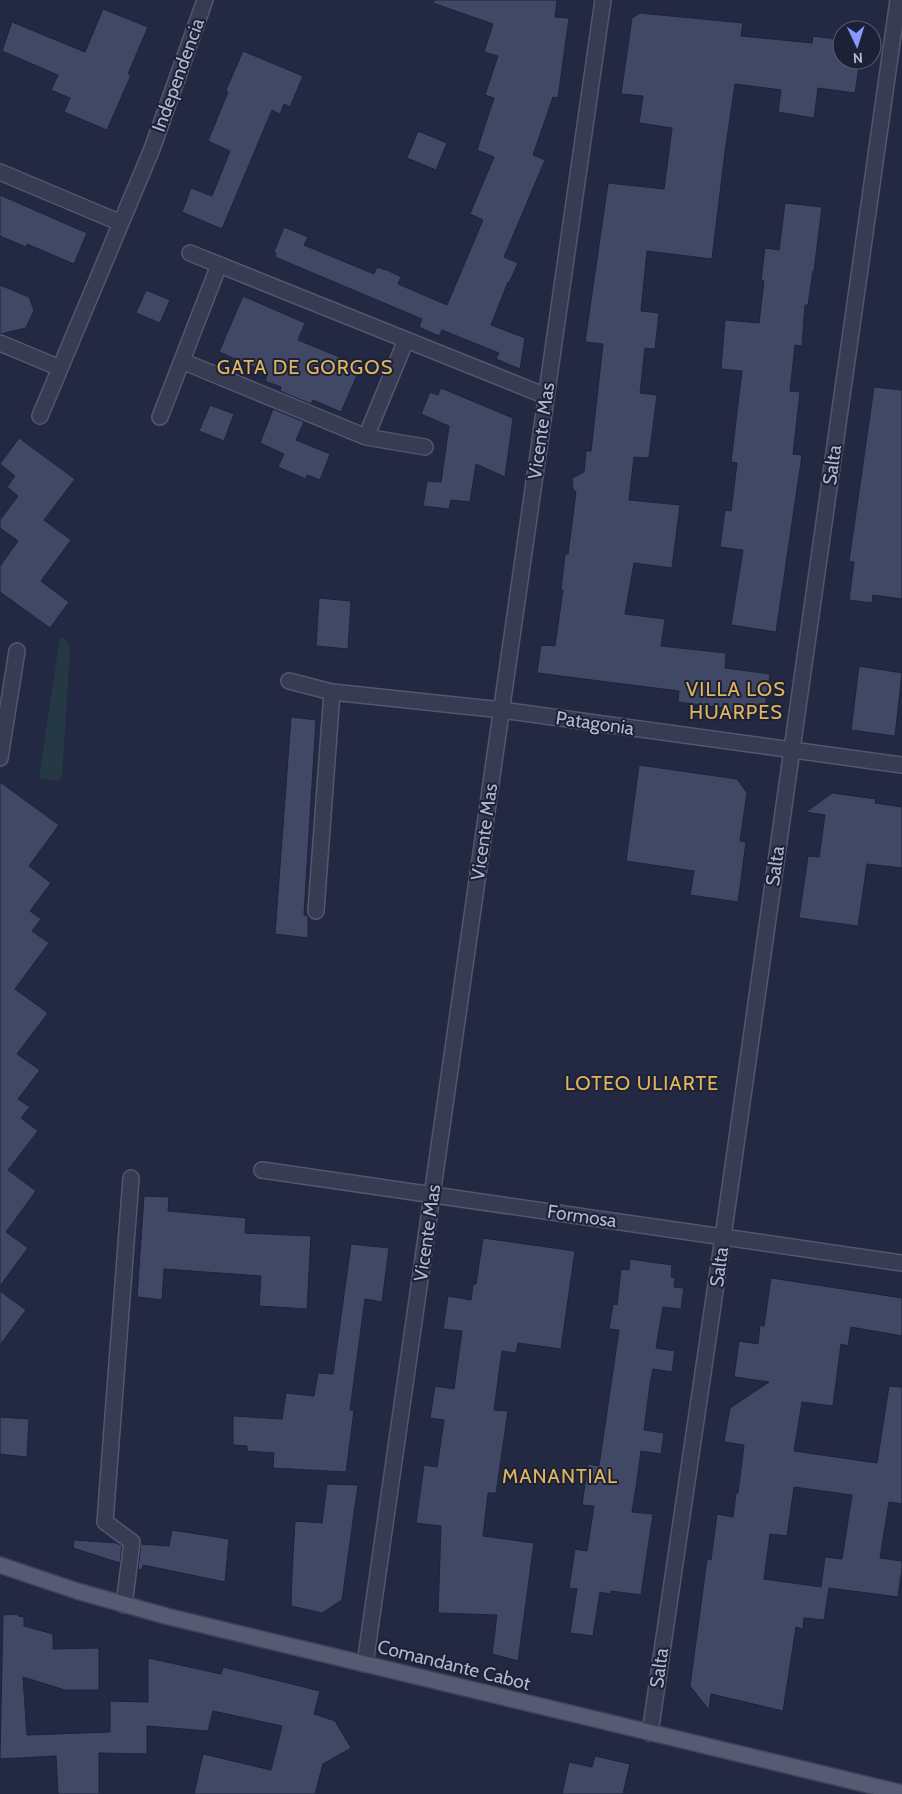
<svg xmlns="http://www.w3.org/2000/svg" width="902" height="1794" viewBox="0 0 902 1794" font-family="Cabin,sans-serif">
	<rect width="100%" height="100%" fill="#232943"/>
	<path fill="#253944" d="M60,637l7,4 3,8 -8,127 -2,3 -4,2 -17,-3z"/>
	<path fill="#414865" stroke="#1e233a" fill-rule="evenodd" d="M434,0h123l-2,17 14,1 -11,80 -5,-1 -20,58 12,5 -41,97 14,6 -9,20 -1,-1 -17,43 34,13 -5,31 -24,-10 3,-6 -57,-23 -3,6 -20,-9 3,-8 -147,-62 1,-4 -2,-1 10,-25 24,10 -4,8 70,29 3,-7 12,4 12,6 -3,7 49,21 36,-85 -13,-6 24,-57 -17,-7 17,-52 -9,-3 13,-39 -14,-4 9,-28 -60,-21z
		M103,9l45,18 -20,47 3,1 -24,55 -43,-18 6,-14 -19,-8 7,-15 -56,-24 10,-29 73,30z
		M640,13l103,10 -2,13 71,7 1,-7 29,4v20h18l-5,33 -37,-5 -4,30 -36,-6 3,-22 -46,-6 -10,68 -13,107 -65,-8 -6,60 18,2 -4,36 -10,-1 -5,45 17,2 -8,63 -15,-1 -5,43 51,5 -8,63 -38,-5 -9,51 40,5 -4,27 65,7 -1,15 45,6 -5,34 -15,8 -28,-4 1,-4 -45,-6 1,-11 -142,-18 4,-28 14,1 8,-56h-2l4,-36h3l8,-62 -3,-3 -1,-11 12,-6 2,-21h5l12,-107 -18,-2 23,-159 56,6 8,-61 -33,-5 4,-27 -22,-2 11,-76z
		M243,51l60,25 -13,31 -6,-3 -4,10 -8,-4 -50,119 -40,-17 9,-24 21,8 18,-45 -22,-10 20,-49 -2,-2z
		M418,131l29,12 -11,27 -29,-12z
		M0,195l87,38 -13,31 -47,-20 -1,3 -26,-11z
		M785,203l37,4 -8,64h-1l-5,34h-3l-3,41 -7,-1 -5,46 10,1 -7,62 9,1 -26,177 -45,-7 12,-75 -23,-3 5,-37 6,1 6,-48 -6,-1 11,-91 -21,-2 4,-49 34,3 5,-42 -3,-1 4,-32 14,2z
		M0,285l29,12 5,13 -8,18 -26,6z
		M146,290l24,10 -10,23 -24,-10z
		M243,296l62,27 -7,17 63,26 -20,46 -28,-12 -2,4 -31,-13 1,-4 -16,-6 3,-8 -49,-21z
		M874,387l28,3v209l-29,-4 -1,8 -23,-3 5,-38 -5,-1z
		M441,388l72,30 -8,59 -29,-13 -6,38 -19,-2 -2,9 -26,-3 4,-25 14,1 8,-56 -28,-12 9,-22 8,3z
		M210,405l24,9 -10,27 -25,-10z
		M273,409l31,13 -8,18 34,14 -10,26 -13,-5 -1,4 -28,-12 6,-13 -24,-11z
		M19,438l56,41 -31,41 27,20 -30,41 28,21 -19,26 -50,-36v-26l18,-25 -18,-13v-8l18,-24 -11,-9 8,-11 -15,-12z
		M319,598l32,3 -3,48 -32,-3z
		M859,666l43,7 -7,63 -44,-6z
		M291,717l25,3 -12,195 4,1v22l-33,-4z
		M639,765l98,14 10,14 -7,48 6,1 -8,60 -48,-7 4,-24 -68,-10z
		M0,782l59,43 -30,41 22,17 -21,28 11,8 -9,12 17,12 -34,46 33,24 -31,41 23,16 -22,29 12,8 -9,11 17,13 -30,39 28,21 -30,41 22,16 -28,38z
		M832,793l44,6 -1,4 27,4v61l-35,-4 -9,62 -59,-8 9,-62 11,1 6,-42 -19,-3z
		M144,1196l25,1 -1,14 78,7 -1,15 66,3 -4,73 -48,-3 2,-30 -97,-7 -2,31 -25,-3z
		M483,1238l92,13 -14,98 -43,-6 -2,10 -14,-2 -8,59 14,1 -12,82h-8l-5,43 51,7 -16,118 -26,-7 5,-39 -59,-2 3,-87 -25,-3 8,-58 13,2 7,-47 -14,-2 5,-32 19,3 8,-58 -19,-2 5,-33 23,4 2,-16h3z
		M351,1244l38,4 -7,54 -17,-3 -15,111 4,1 -8,61 -73,-4 1,-15 -27,-2v-5l-14,-1v-29l49,3 4,-26 28,3 4,-23 15,1z
		M630,1259l42,6 -1,12 4,1 -1,9 10,1 -3,21 -18,-2 -7,41 19,3 -3,21 -19,-3 -3,15 -6,46 20,3 -3,21 -20,-3 -5,36 -4,25 21,2 -12,81 -30,-4 -1,3 -10,-2 -7,44 -23,-3 7,-44 -8,-1 6,-39 12,2 7,-45 -12,-1 6,-41 11,2 20,-136 -10,-1 4,-25 4,1 4,-36 8,1z
		M771,1278l131,20v38l-51,-9 -3,19 -7,-2 -8,62 -31,-4 -8,49 83,12 12,-77 13,1v117l-13,-2 -9,56 22,3v7l-4,29 -69,-9 -5,32 -20,-2 -1,11 -7,-2 -13,84 -72,-17 -2,16 -19,-24 17,-127 4,1 6,-46 16,3 3,-24h2l6,-48 -20,-3 6,-34 39,-26 -35,-5 5,-36 19,3 2,-19 4,1zM794,1487l58,8 -10,64 -17,-2 -4,30 -57,-8 6,-45 17,2z
		M0,1291l26,19 -26,35z
		M0,1417l29,2 -2,38 -27,-3z
		M327,1484l31,1 -16,115 -20,13 -31,-7 1,-31 3,-54 27,2z
		M172,1530l57,9 -4,43 -82,-17 -1,5 -4,-1 3,-25 28,2z
		M74,1540l43,3 5,3 -2,17 -47,-15z
		M18,1614v2l6,1v9l29,8v15l46,-1v42h-34l-42,-13 4,58 83,-3v-31l38,1v-44l73,16 2,-7 97,24 -6,23 21,7 16,27 -28,16 -8,30h-121l9,-40 68,16 11,-44 -69,-15 -5,20 -61,-5v28l-48,-1v41h-41l-2,-38 -56,3 3,-144z
		M595,1756l35,8 -7,30h-61l7,-32 23,5z"/>
	<g fill="none" stroke-linecap="round" stroke-linejoin="round">
		<g stroke="#52576d" stroke-width="18">
			<path id="minor" d="M0,172l121,51
				M190,253l356,143
				M0,343l60,25
				M182,361l184,76 59,10
				M40,416l112,-267 53,-149
				M160,417l59,-152
				M366,437l40,-97
				M289,681l43,11 170,18 400,55
				M0,758l17,-107
				M316,911l16,-219
				M262,1170l640,93
				M124,1605l8,-63 -27,-20 26,-344
				M365,1664l238,-1664
				M650,1733l73,-496 175,-1237"/>
		</g>
		<g stroke="#41455c" stroke-width="18">
			<path id="major" d="M0,1565l77,26 89,25 736,177"/>
		</g>
		<use href="#minor" stroke="#373c52" stroke-width="15"/>
		<use href="#major" stroke="#555b73" stroke-width="15"/>
	</g>
	<g text-anchor="middle" dominant-baseline="central" stroke-width="4" stroke-linejoin="round" paint-order="stroke">
		<g font-size="19" fill="#b4b8cd" stroke="#1c2138">
			<text transform="translate(178 75) rotate(-70)">Independencia</text>
			<text transform="translate(541 431) rotate(-82)">Vicente Mas</text>
			<text transform="translate(832 465) rotate(-82)">Salta</text>
			<text transform="translate(595 723) rotate(8)">Patagonia</text>
			<text transform="translate(484 832) rotate(-82)">Vicente Mas</text>
			<text transform="translate(775 866) rotate(-82)">Salta</text>
			<text transform="translate(582 1216) rotate(8)">Formosa</text>
			<text transform="translate(427 1233) rotate(-82)">Vicente Mas</text>
			<text transform="translate(719 1267) rotate(-82)">Salta</text>
			<text transform="translate(454 1665) rotate(14)">Comandante Cabot</text>
			<text transform="translate(659 1668) rotate(-82)">Salta</text>
		</g>
		<g font-size="20" letter-spacing="1" fill="#e1b55b" stroke="#1c2138">
			<text x="305" y="367">GATA DE GORGOS</text>
			<text x="736" y="689">VILLA LOS<tspan x="736" dy="23">HUARPES</tspan></text>
			<text x="642" y="1083">LOTEO ULIARTE</text>
			<text x="560" y="1476">MANANTIAL</text>
		</g>
	</g>
	<g transform="translate(857 45) rotate(176)"><circle r="24" fill="#1c2138" stroke="#595d74"/>
	<path d="M0-4L9 19L0 12L-9 19Z" fill="#8798ff"/>
	<text y="-8" font-size="14" font-weight="bold" text-anchor="middle" fill="#b4b8cd">N</text>
	</g>
</svg>
